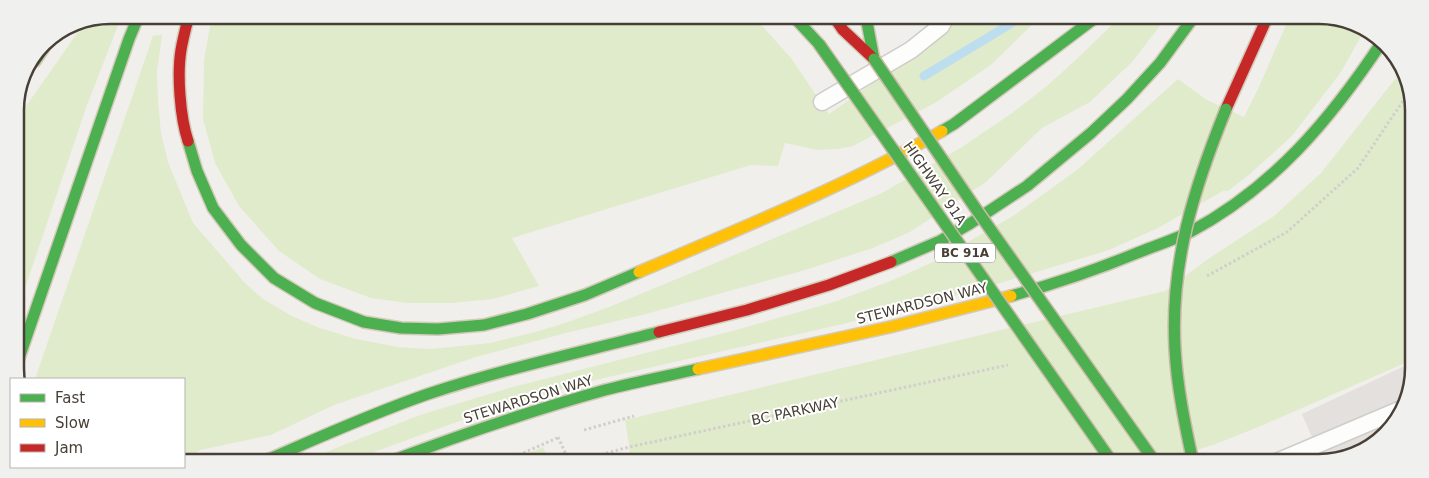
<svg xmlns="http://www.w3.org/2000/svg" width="1429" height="478" viewBox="0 0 1429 478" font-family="'DejaVu Sans',sans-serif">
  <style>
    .green { fill: #e0ebcc }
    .parking { fill: #e3e0dd }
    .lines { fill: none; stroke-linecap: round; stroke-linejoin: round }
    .stream { stroke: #bcdeef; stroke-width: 9 }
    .lane-casing { stroke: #cfcdc9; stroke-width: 19 }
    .fast-casing { stroke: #d3cab9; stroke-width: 14 }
    .slow-casing { stroke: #d3cab9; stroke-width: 14 }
    .jam-casing { stroke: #d3cab9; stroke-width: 14 }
    .path { stroke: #d1cfca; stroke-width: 3; stroke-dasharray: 2.5 2.5; stroke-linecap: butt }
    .lane { stroke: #fdfdfc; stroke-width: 16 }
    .fast { stroke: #4caf50; stroke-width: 11 }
    .slow { stroke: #ffc107; stroke-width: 11 }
    .jam { stroke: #c62828; stroke-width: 11 }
    .fast-bridge-casing { stroke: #c9baa7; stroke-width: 14; stroke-linecap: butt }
    .fast-bridge { stroke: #4caf50; stroke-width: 11 }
    .labels { text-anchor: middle; stroke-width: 4; stroke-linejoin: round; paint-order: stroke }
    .shield { fill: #fff; stroke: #7f7973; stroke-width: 1 }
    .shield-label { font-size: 12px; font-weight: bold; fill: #484037 }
    .street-label { font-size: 14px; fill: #484037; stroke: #fff }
    .rim { fill: none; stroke: #484037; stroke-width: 2.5 }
  </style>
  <rect width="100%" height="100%" fill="#f1efec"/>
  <!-- green -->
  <path class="green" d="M110 15H122L86 108 16 315 15 122 87 19Z
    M212 15 754 17 791 58 829 114 937 38 950 26 957 17H1040L992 64 963 84 935 103 853 146 838 149 818 150 785 143 778 166 751 165 512 238 539 286 493 299 451 303H407L371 298 320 279 279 251 239 206 215 163 203 119 204 60Z
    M1119 18H1166L1132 62 1090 102 1042 128 986 182 910 232 873 248 802 271 642 315 566 333 476 357 334 405 271 435 200 450 185 460H184V379H35L153 36 162 35 157 72 158 100 161 133 168 162 193 223 245 283 263 299 292 316 317 327 356 339 398 347 430 349 490 343 535 332 565 323 609 307 708 266 882 193 962 147 1012 113 1048 85 1082 54Z
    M1289 18H1344L1364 31 1341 72 1292 136 1250 174 1228 191H1223L1158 228 1109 250 1000 283 943 299 843 324 591 381 498 407 377 451 356 460H308L336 448 420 415 509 388 736 330 834 302 893 280 931 263 1013 216 1077 170 1178 79 1207 100 1244 117 1258 89Z
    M1399 74 1404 76 1412 92 1411 360 1396 367 1256 428 1213 445 1158 462 604 461 625 457 626 454 630 452 625 420 1165 291 1208 259 1274 216 1321 173Z
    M543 447 550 461H512Z"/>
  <!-- parking -->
  <path class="parking" d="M1411 363V393L1377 443 1323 463 1302 414Z"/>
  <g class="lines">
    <!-- stream -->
    <path class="stream" d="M924 76 1012 23 1013 17"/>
    <!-- lane casing -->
    <g class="lane-casing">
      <path id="lane" d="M822 102 911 50 941 26 946 17
        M1274 463 1399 410"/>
    </g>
    <!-- fast casing -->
    <g class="fast-casing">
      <path id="fast" d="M794 17 819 44
        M866 17 874 59
        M35 61 51 37
        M942 131 954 124 1095 18
        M188 141 197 171 213 208 241 245 274 278 315 303 364 322 401 328 438 329 484 325 527 314 585 295 639 272
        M891 262 940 241 971 223 1027 186 1091 133 1127 99 1160 63 1193 18
        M1011 296C1054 284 1096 270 1137 253 1155 246 1173 240 1190 232 1274 187 1330 120 1382 42
        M17 364 129 39 139 15
        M267 460C320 437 373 413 428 394 503 369 582 352 659 332
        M394 460C463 434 533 410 605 390 635 382 667 376 698 369"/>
    </g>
    <!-- slow casing -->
    <g class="slow-casing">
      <path id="slow" d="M639 272C741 228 846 186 942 131
        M698 369 890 327 1011 296"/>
    </g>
    <!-- jam casing -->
    <g class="jam-casing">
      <path id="jam" d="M834 17 843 30 874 59
        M1226 109 1267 18
        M188 141C180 117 177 74 181 50 183 38 186 27 189 15
        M659 332 747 310 829 285 891 262"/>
    </g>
    <!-- path -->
    <path class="path" d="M1207 276 1287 232 1358 168 1411 89
      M584 430 634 416
      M558 437 569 461
      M505 461 557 438
      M577 461 629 447 1008 365"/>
    <!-- lane -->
    <use href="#lane" class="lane"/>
    <!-- fast -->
    <use href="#fast" class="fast"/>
    <!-- slow -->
    <use href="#slow" class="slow"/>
    <!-- jam -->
    <use href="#jam" class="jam"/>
    <!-- fast-bridge casing -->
    <g class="fast-bridge-casing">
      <path id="fast-bridge" d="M819 44 1112 462
        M874 59 976 209 1155 462
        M1193 462C1185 425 1177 387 1175 349 1170 263 1194 188 1226 109"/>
    </g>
    <!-- fast-bridge -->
    <use href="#fast-bridge" class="fast-bridge"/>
  </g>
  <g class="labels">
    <!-- shield labels -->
    <rect class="shield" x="935" y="243.5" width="60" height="19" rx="4"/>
    <g class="shield-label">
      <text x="965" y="257">BC 91A</text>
    </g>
    <!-- street labels -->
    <g class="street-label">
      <text transform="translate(935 183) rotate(55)" y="5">HIGHWAY 91A</text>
      <text transform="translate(922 303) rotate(-14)" y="5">STEWARDSON WAY</text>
      <text transform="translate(528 399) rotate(-17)" y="5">STEWARDSON WAY</text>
      <text transform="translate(795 411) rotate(-12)" y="5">BC PARKWAY</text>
    </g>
  </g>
  <!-- crop -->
  <path d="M0 0H1429V478H0ZM110 24H1319A86 86 0 0 1 1405 110V368A86 86 0 0 1 1319 454H110A86 86 0 0 1 24 368V110A86 86 0 0 1 110 24Z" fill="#f0f0ef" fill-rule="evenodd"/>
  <path class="rim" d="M110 24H1319A86 86 0 0 1 1405 110V368A86 86 0 0 1 1319 454H110A86 86 0 0 1 24 368V110A86 86 0 0 1 110 24Z"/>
  <!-- legend -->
  <rect x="10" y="378" width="175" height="90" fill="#ffffff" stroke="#b6b3af"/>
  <rect x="20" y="394" width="25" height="8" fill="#4caf50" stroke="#b6b3af"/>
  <text x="55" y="403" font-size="15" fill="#484037">Fast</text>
  <rect x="20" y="419" width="25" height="8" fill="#ffc107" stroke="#b6b3af"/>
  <text x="55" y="428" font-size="15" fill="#484037">Slow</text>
  <rect x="20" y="444" width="25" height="8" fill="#c62828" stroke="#b6b3af"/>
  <text x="55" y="453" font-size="15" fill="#484037">Jam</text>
</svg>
